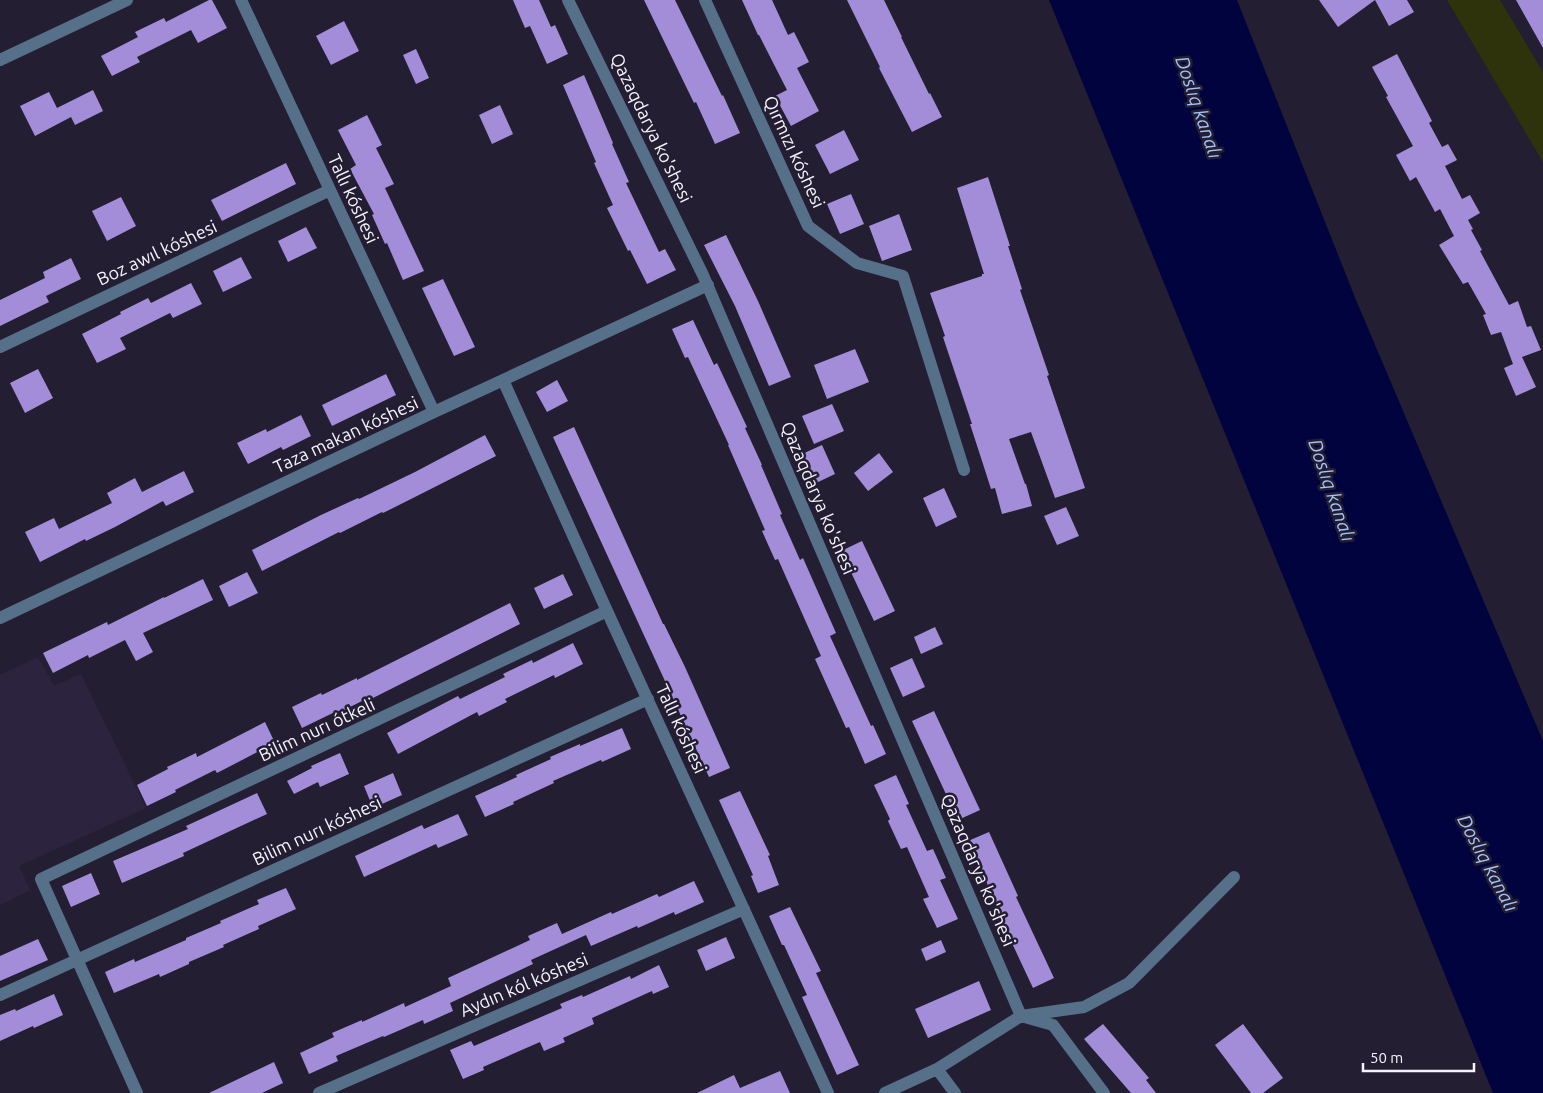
<svg xmlns="http://www.w3.org/2000/svg" width="1543" height="1093" viewBox="0 0 1543 1093" font-family="Ubuntu,sans-serif">
  <style>
    .built { fill: #2c243f }
    .green { fill: #2f330b }
    .water { fill: #00033e }
    .building { fill: #a38dd9 }
    .lines { fill: none; stroke-linecap: round; stroke-linejoin: round }
    .street { stroke: #56708a; stroke-width: 12 }
    .labels { text-anchor: middle; stroke-width: 5; stroke-linejoin: round; paint-order: stroke }
    .street-label { font-size: 18px; fill: #f6f3fe; stroke: #241e32 }
    .water-label { font-size: 19px; font-style: italic; fill: #a3c4fa; stroke: #241e32 }
  </style>
  <rect width="100%" height="100%" fill="#241e32"/>
  <!-- built -->
  <path class="built" d="M38 657 54 686 81 674 146 808 19 866 30 890 0 905V675Z"/>
  <!-- green -->
  <path class="green" d="M1447 0H1500L1543 72V162Z"/>
  <!-- water -->
  <path class="water" d="M1049 0H1237L1356 300 1543 741V1093H1493Z"/>
  <!-- building -->
  <path class="building" d="M209 0H212L227 28 198 43 191 30 137 57 140 62 112 76 101 56 138 37 135 32 164 18 166 22Z
    M513 0H539L551 27 555 25 568 54 547 64 530 26 525 28Z
    M644 0H675L722 96 723 95 740 133 715 144 696 102 694 103Z
    M742 0H772L788 35 794 32 809 62 797 68 819 111 791 126 775 96 787 90 759 35H758Z
    M847 0H884L902 37H901L929 94 930 93 942 117 912 132 879 68 880 67Z
    M1319 0H1407L1414 12 1389 26 1375 0 1338 27Z
    M1516 0H1543V48Z
    M344 21 359 51 331 65 316 36Z
    M416 49 429 78 416 84 403 55Z
    M1397 54 1432 121 1429 123 1442 147 1448 144 1457 160 1445 166 1462 199 1470 195 1480 213 1468 220 1473 229 1471 230 1482 250 1480 251 1509 305 1518 301 1527 327 1531 326 1541 350 1522 357 1536 387 1516 396 1504 368 1513 364 1501 332 1491 335 1483 315 1486 314 1468 282 1463 284 1439 245 1454 236 1440 209 1435 212 1416 177 1410 181 1396 155 1413 146 1386 97 1388 96 1372 67Z
    M584 75 613 143 612 144 629 182 626 183 659 252 665 249 676 270 647 284 630 250 628 251 607 208 613 205 594 163 596 162 563 85Z
    M93 90 103 111 75 125 71 117 35 136 20 106 49 92 57 108Z
    M500 105 513 134 492 144 479 115Z
    M367 115 382 145 376 148 394 184 385 188 424 271 403 280 387 243 385 244 372 215 374 214 350 169 356 165 338 130Z
    M844 130 859 160 830 174 815 145Z
    M286 163 296 184 222 221 211 200Z
    M988 177 1010 246H1008L1022 289 1020 290 1049 375 1047 376 1085 488 1055 498 1031 432 1009 439 1025 484H1026L1032 506 1002 514 995 488 991 489 983 464 970 424H972L943 337 945 336 930 293 982 276V274H984L957 188Z
    M851 194 864 224 840 234 827 204Z
    M121 197 136 226 107 241 92 211Z
    M899 214 912 250 882 261 869 226Z
    M306 227 317 248 288 262 278 241Z
    M726 235 758 301 791 377 769 386 735 306 704 245Z
    M241 257 252 278 223 292 213 271Z
    M71 258 81 279 46 296 49 302 0 326V300L45 278 43 272Z
    M443 279 475 347 454 356 422 288Z
    M191 283 202 304 173 318 170 313 120 338 126 349 97 363 82 334 121 314 120 312 148 298 151 303Z
    M693 320 714 365 717 363 747 427 745 428 762 465H761L782 514 780 515 800 560 803 558 836 633 830 636 871 726 873 725 886 754 865 764 849 727 846 728 815 659 821 656 778 559 775 560 762 531 765 530 728 445H729L688 357 685 358 672 329Z
    M855 349 869 382 827 399 814 365Z
    M38 369 53 398 25 413 10 383Z
    M386 374 396 395 332 426 322 405Z
    M557 380 568 401 547 412 536 392Z
    M832 404 844 431 814 444 802 416Z
    M301 415 311 436 283 450 281 447 248 464 237 443 266 429 267 432Z
    M574 427 663 624H664L685 667 730 768 709 777 553 437Z
    M485 435 496 456 411 499 383 513 382 512 340 533 339 532 262 571 252 550 321 515 358 498 359 499 415 472Z
    M822 445 835 474 814 484 800 455Z
    M879 453 893 472 868 491 854 473Z
    M184 471 194 492 166 506 163 501 115 527 86 541 85 539 40 562 25 532 54 518 59 529 112 503 107 493 135 478 142 492Z
    M944 488 957 517 936 527 923 498Z
    M1066 507 1079 536 1057 545 1044 516Z
    M862 541 895 611 874 621 841 551Z
    M247 572 258 593 229 607 219 586Z
    M563 574 573 595 544 609 534 588Z
    M203 579 213 600 143 633 153 652 136 661 125 640 89 658 88 655 53 673 43 653 107 622 108 625 164 597V598Z
    M510 603 520 624 373 698 372 696 338 713 337 711 302 728 292 707 321 693 322 695 357 678V680Z
    M935 627 943 644 921 654 914 637Z
    M573 643 583 664 555 678 554 675 505 699 507 702 479 716 477 712 398 754 387 733 458 696 460 699 505 677 503 674 532 660 533 663Z
    M912 658 925 687 903 697 890 668Z
    M934 711 980 810 958 820 912 721Z
    M265 722 275 743 217 773 215 770 175 790 176 792 147 806 137 785 168 769 167 767 196 753 197 757Z
    M622 728 631 749 602 762 601 760 553 781 554 783 513 802 514 804 485 817 475 796 517 777 516 775 551 759 550 757 580 744V746Z
    M340 753 349 774 320 787 318 782 294 794 287 781 312 768 311 766Z
    M393 773 402 795 373 808 364 786Z
    M896 775 909 804 906 805 927 851 933 849 946 878 940 880 958 919 937 928 923 899 929 897 907 847 901 849 888 821 890 819 874 785Z
    M740 791 770 855 768 856 779 885 758 893 751 876 753 875 719 800Z
    M257 793 267 814 183 853 184 856 122 883 113 861 188 829 186 826Z
    M458 814 468 835 438 848 436 844 364 877 355 856 422 825 424 829Z
    M989 832 1018 896 1016 897 1054 978 1033 988 997 911 999 910 968 841Z
    M91 873 100 894 71 907 62 886Z
    M694 881 704 902 675 915 674 912 638 928 637 926 591 946 586 935 531 960 533 964 450 1003 453 1011 424 1024 423 1020 384 1037 383 1036 336 1056 338 1061 309 1074 300 1053 334 1037 332 1033 362 1020V1022L404 1003 405 1007 451 986 448 978 530 940 528 936 557 923 562 934 611 912 612 914 657 894 659 897Z
    M286 888 296 909 258 926 259 929 223 945 224 947 189 962V964L160 977 159 974 114 993 105 972 134 959 135 962 186 940V938L221 923 220 921 259 904 257 900Z
    M790 907 821 971 816 973 859 1065 837 1075 802 997 807 995 784 945H782L769 916Z
    M726 937 735 958 706 971 697 950Z
    M38 939 48 960 0 981V956Z
    M941 940 946 952 926 961 921 949Z
    M659 965 669 987 653 994 652 991 592 1018 594 1024 563 1038 565 1042 544 1051 540 1042 483 1067 484 1070 463 1079 450 1050 471 1041 474 1046 562 1008 560 1004 582 995 583 997 630 976 631 979Z
    M979 981 991 1010 928 1038 915 1009Z
    M54 994 63 1015 34 1028 33 1026 0 1041V1015L15 1009 16 1011Z
    M1103 1024 1149 1078 1146 1080 1156 1093H1131L1084 1039Z
    M1243 1024 1283 1078 1263 1093H1251L1215 1045Z
    M274 1062 283 1083 262 1093H209Z
    M780 1071 790 1093H697L734 1075 740 1088Z"/>
  <g class="lines">
    <!-- street -->
    <path class="street" d="M241 0 434 412
      M568 0 703 275 1021 1016 1053 1025 1104 1093
      M705 0 808 226 857 263 903 276 964 470
      M0 60 127 0
      M0 347 330 190
      M503 380 607 611 828 1093
      M0 618 434 412 708 285
      M0 995 648 699
      M937 1069 955 1093
      M137 1093 41 879 607 611
      M319 1093 744 909
      M885 1093 937 1069 1021 1016 1084 1007 1129 983 1234 877"/>
  </g>
  <g class="labels">
    <!-- street labels -->
    <g class="street-label">
      <text transform="translate(651 128) rotate(64)" y="6">Qazaqdarya ko'shesi</text>
      <text transform="translate(794 152) rotate(65)" y="6">Qırmızı kóshesi</text>
      <text transform="translate(353 199) rotate(65)" y="6">Tallı kóshesi</text>
      <text transform="translate(157 253) rotate(-25)" y="6">Boz awıl kóshesi</text>
      <text transform="translate(346 435) rotate(-25)" y="6">Taza makan kóshesi</text>
      <text transform="translate(818 498) rotate(67)" y="6">Qazaqdarya ko'shesi</text>
      <text transform="translate(681 729) rotate(65)" y="6">Tallı kóshesi</text>
      <text transform="translate(317 730) rotate(-25)" y="6">Bilim nurı ótkeli</text>
      <text transform="translate(317 831) rotate(-25)" y="6">Bilim nurı kóshesi</text>
      <text transform="translate(978 870) rotate(67)" y="6">Qazaqdarya ko'shesi</text>
      <text transform="translate(524 985) rotate(-23)" y="6">Aydın kól kóshesi</text>
    </g>
    <!-- water labels -->
    <g class="water-label">
      <text transform="translate(1199 107) rotate(71)" y="7">Doslıq kanalı</text>
      <text transform="translate(1332 490) rotate(71)" y="7">Doslıq kanalı</text>
      <text transform="translate(1488 863) rotate(62)" y="7">Doslıq kanalı</text>
    </g>
  </g>
  <!-- scale -->
  <path d="M1363 1063v8h111v-8" fill="none" stroke="#f6f3fe" stroke-width="2.5"/>
  <text x="1370" y="1063" font-size="15" fill="#f6f3fe" stroke="#241e32" stroke-width="4" paint-order="stroke">50 m</text>
</svg>
